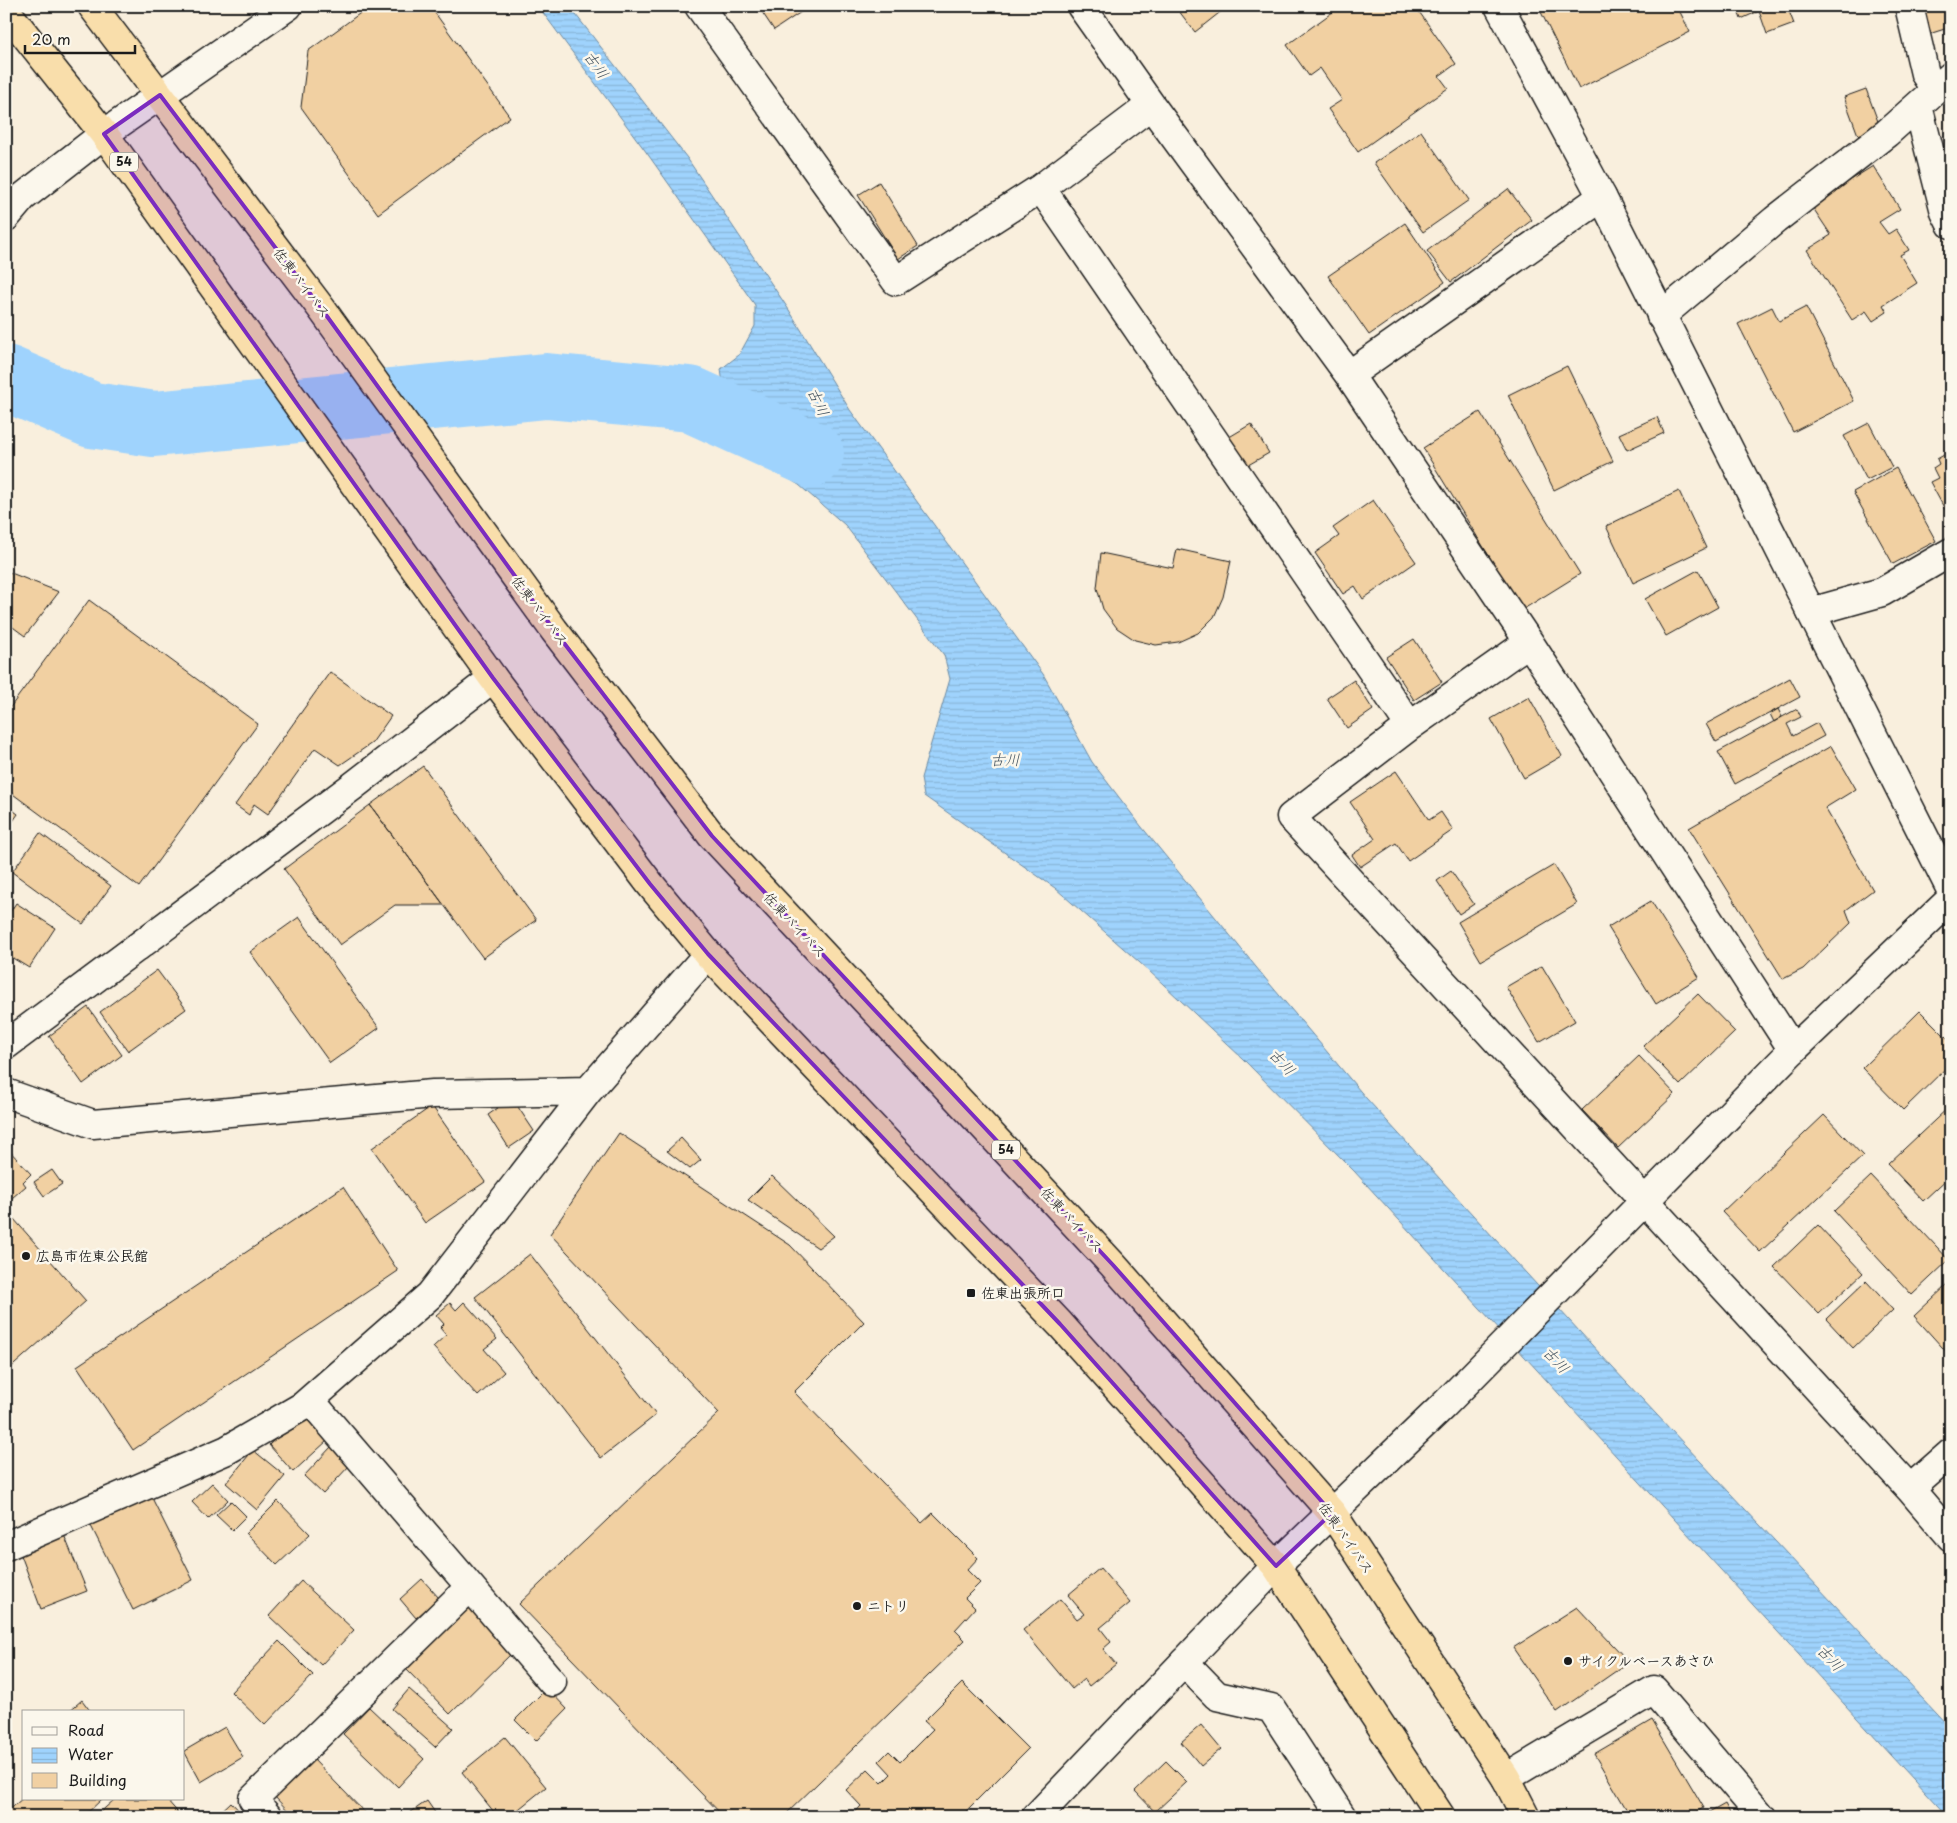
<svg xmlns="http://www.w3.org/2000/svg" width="1957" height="1823" viewBox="0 0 1957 1823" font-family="'Playpen Sans','Klee One',sans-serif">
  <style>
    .water { fill: url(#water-rules); stroke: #6b8aa3 }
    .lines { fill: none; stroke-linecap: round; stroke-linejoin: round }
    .river { stroke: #9fd3fd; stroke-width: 66 }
    .building { fill: #f1d0a2; stroke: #1c1c1c }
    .street-casing { stroke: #1c1c1c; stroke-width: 31 }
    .secondary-casing { stroke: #1c1c1c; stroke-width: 31 }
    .highway-casing { stroke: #1c1c1c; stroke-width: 31 }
    .street { stroke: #fbf7ec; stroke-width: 28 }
    .secondary { stroke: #fbf7ec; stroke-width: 28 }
    .highway { stroke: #f9deab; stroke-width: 28 }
    .marked { fill: #7b2cbf; fill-opacity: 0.2; stroke: #7b2cbf; stroke-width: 4; stroke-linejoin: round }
    .poi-dot { fill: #1c1c1c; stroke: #fbf7ec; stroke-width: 2 }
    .labels { text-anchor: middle; stroke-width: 5; stroke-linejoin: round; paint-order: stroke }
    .shield { fill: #fbf7ec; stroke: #5f5e5a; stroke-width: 1 }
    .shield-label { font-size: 12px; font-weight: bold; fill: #1c1c1c }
    .street-label { font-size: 14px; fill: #1c1c1c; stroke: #fbf7ec }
    .poi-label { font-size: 14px; font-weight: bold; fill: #1c1c1c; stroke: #fbf7ec; text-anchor: start }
    .water-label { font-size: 15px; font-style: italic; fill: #435360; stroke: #fbf7ec }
  </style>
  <defs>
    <pattern id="water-rules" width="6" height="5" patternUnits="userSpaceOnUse" patternTransform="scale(1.25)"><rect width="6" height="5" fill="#9fd3fd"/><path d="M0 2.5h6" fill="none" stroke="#88b5d8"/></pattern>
  </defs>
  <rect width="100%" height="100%" fill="#f9efdd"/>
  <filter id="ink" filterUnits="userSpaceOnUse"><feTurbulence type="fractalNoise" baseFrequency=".02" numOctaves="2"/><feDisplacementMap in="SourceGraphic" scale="10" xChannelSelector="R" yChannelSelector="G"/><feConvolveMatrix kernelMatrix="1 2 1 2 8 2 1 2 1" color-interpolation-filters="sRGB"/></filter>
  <g filter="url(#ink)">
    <!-- water -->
    <path class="water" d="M538 6H569L687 158 789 310 850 410 1043 674 1092 762 1141 826 1269 983 1366 1098 1612 1367 1951 1729V1817H1948L1354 1171 1242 1058 1148 970 1055 888 924 796 921 778 950 679 944 655 845 525 799 485 731 444 721 369 739 355 755 326V305L644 149Z"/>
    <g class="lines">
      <!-- river -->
      <path class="river" d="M6 378 92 415 154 424 546 386 690 399 811 454"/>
    </g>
    <!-- building -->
    <path class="building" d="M370 6H430L510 117 378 214 301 107 308 51Z
      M758 6H810L774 30Z
      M1175 6H1228L1195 32Z
      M1341 6H1415L1456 64 1439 76 1448 88 1358 152 1328 109 1342 100 1320 68 1309 76 1287 45Z
      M1538 6H1677L1690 32 1579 89Z
      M1736 6H1787L1794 24 1767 34 1759 11 1741 19Z
      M1921 6H1951V27L1929 34Z
      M1866 89 1880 127 1858 135 1844 97Z
      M1421 131 1469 200 1423 232 1374 163Z
      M1873 166 1900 209 1879 222 1888 234 1896 229 1909 250 1900 255 1917 283 1883 305 1887 312 1873 321 1866 311 1852 320 1807 250 1831 235 1811 205Z
      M879 182 918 246 898 259 858 195Z
      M1508 189 1532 220 1451 282 1427 251Z
      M1405 223 1445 282 1369 335 1328 276Z
      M1772 307 1779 321 1806 307 1854 401 1793 432 1738 324Z
      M1567 366 1613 461 1554 490 1508 395Z
      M1480 412 1580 574 1522 610 1423 448Z
      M1657 417 1664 433 1627 450 1619 434Z
      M1869 423 1892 467 1867 480 1844 436Z
      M1251 424 1269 453 1243 468 1226 439Z
      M1951 451V514L1948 515 1930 482 1938 478 1933 468 1939 464 1937 459Z
      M1896 468 1936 541 1893 564 1853 492Z
      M1679 491 1706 548 1633 583 1606 526Z
      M1373 500 1416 562 1363 599 1355 586 1343 594 1315 553 1339 536 1333 528Z
      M1177 549 1231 561 1223 597 1214 617 1198 633 1178 642 1156 645 1135 640 1117 628 1103 609 1097 588 1101 553 1173 568Z
      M1698 570 1718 607 1666 636 1645 599Z
      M6 571 59 592 25 636 6 622Z
      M89 600 258 724 139 887 6 789V713Z
      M1414 639 1442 682 1414 700 1386 657Z
      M330 672 391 716 372 743 340 765 315 748 268 814 254 804 249 815 235 805Z
      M1790 678 1800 697 1716 742 1706 724Z
      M1354 680 1373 710 1347 728 1327 698Z
      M1529 697 1562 756 1524 778 1491 719Z
      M1778 709 1782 717 1774 722 1770 714Z
      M1797 709 1801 717 1787 724 1793 736 1817 723 1824 736 1735 784 1718 752Z
      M1831 746 1856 789 1825 808 1873 890 1846 910 1851 923 1803 969 1783 979 1689 828Z
      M423 766 536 920 483 958 370 805Z
      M1396 771 1429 820 1441 812 1453 830 1408 861 1396 843 1360 867 1352 855 1375 839 1350 802Z
      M6 805 18 814 11 824 6 821Z
      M370 805 444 905H395L340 945 284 869Z
      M40 833 111 886 83 924 12 872Z
      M1554 865 1577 904 1481 961 1458 922Z
      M1451 871 1474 904 1459 914 1437 881Z
      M1651 901 1699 977 1656 1004 1608 927Z
      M16 903 55 928 29 968 6 954V918Z
      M299 917 379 1028 330 1063 250 952Z
      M1542 966 1575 1021 1539 1042 1506 987Z
      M157 970 186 1009 128 1051 100 1012Z
      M1698 994 1735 1032 1680 1085 1643 1046Z
      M88 1007 122 1055 83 1084 49 1036Z
      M1920 1011 1951 1042V1063L1903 1110 1862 1068Z
      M1639 1056 1675 1094 1618 1148 1582 1110Z
      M512 1098 534 1131 509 1148 488 1115Z
      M1951 1105V1175L1923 1201 1888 1164Z
      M432 1106 485 1182 425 1223 372 1148Z
      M1824 1115 1863 1156 1760 1252 1722 1212Z
      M619 1133 790 1245 864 1322 794 1392 922 1523 933 1513 978 1558 967 1570 980 1583 965 1598 975 1608 955 1630 965 1640 783 1817H724L519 1604 719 1413 550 1234Z
      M681 1138 701 1160 690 1169 667 1151Z
      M6 1147 31 1174 23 1182 26 1186 6 1203Z
      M52 1170 62 1184 44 1196 34 1182Z
      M772 1176 834 1236 818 1248 748 1200Z
      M1871 1176 1949 1260 1912 1295 1834 1211Z
      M343 1187 398 1271 133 1450 77 1366Z
      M6 1210 86 1301 6 1372Z
      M1818 1225 1863 1273 1819 1314 1774 1267Z
      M530 1254 656 1415 601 1458 475 1297Z
      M1866 1281 1893 1310 1853 1348 1826 1319Z
      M1947 1285 1951 1289V1357L1914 1316Z
      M464 1302 497 1339 484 1349 504 1372 478 1396 433 1347 446 1335 440 1328 444 1324 436 1315 450 1303 456 1310Z
      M302 1414 327 1441 293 1472 269 1445Z
      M331 1447 350 1465 323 1494 304 1476Z
      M253 1450 285 1476 257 1510 226 1483Z
      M212 1483 228 1500 208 1519 192 1502Z
      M148 1490 193 1580 133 1610 88 1520Z
      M231 1501 246 1516 232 1530 216 1515Z
      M278 1501 310 1534 277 1565 246 1533Z
      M62 1530 87 1591 41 1609 18 1547Z
      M1100 1568 1130 1603 1100 1628 1111 1642 1103 1649 1116 1664 1089 1686 1084 1679 1072 1689 1023 1630 1060 1599 1077 1619 1084 1614 1068 1595Z
      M422 1579 439 1598 416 1618 400 1599Z
      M301 1581 354 1630 321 1665 269 1616Z
      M469 1604 514 1651 450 1714 405 1668Z
      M1577 1607 1629 1662 1557 1712 1513 1648Z
      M279 1641 313 1675 265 1725 231 1692Z
      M962 1683 1028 1749 960 1817H851L861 1806 846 1790 868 1769 882 1783 891 1774 879 1761 889 1751 900 1762 933 1729 924 1721Z
      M547 1688 567 1709 536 1741 515 1720Z
      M409 1689 453 1728 435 1747 392 1709Z
      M82 1700 91 1712H68Z
      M369 1707 424 1759 398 1787 343 1734Z
      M1652 1720 1704 1808 1689 1817H1631L1594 1754Z
      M1201 1725 1221 1749 1201 1766 1181 1742Z
      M225 1727 243 1757 201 1782 184 1751Z
      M505 1737 546 1787 509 1817H498L462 1772Z
      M312 1758 369 1817H294L273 1795Z
      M1166 1761 1187 1782 1155 1812 1135 1791Z
      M24 1797V1799H102L83 1817H6V1813Z
      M115 1799H166L181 1816 95 1817Z
      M427 1801 438 1817H404Z
      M231 1802 245 1817H215Z
      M1725 1804 1732 1817H1702Z"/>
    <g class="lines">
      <!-- street casing -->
      <g class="street-casing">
        <path id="street" d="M699 6 896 281 1041 188 1151 105
          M1081 6 1151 105 1349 375 1529 642 1793 1050
          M1909 6 1925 74 1935 89
          M1918 106 1945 212 1951 224
          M1041 188 1410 726
          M1661 316 1775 220 1887 133 1951 76
          M1349 375 1602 197
          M1811 612 1882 592 1951 552
          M1529 642 1410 726 1291 817 1910 1489 1951 1537
          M6 1045 353 786 493 678
          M6 1093 93 1124 433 1094 588 1091 708 954
          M310 1400 552 1682
          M1910 1489 1951 1453
          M6 1546 227 1450 303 1406 430 1295 588 1091
          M1184 1662 1217 1696 1271 1708 1342 1817
          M1506 1778 1654 1690 1762 1817
          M268 1817 253 1799 470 1587"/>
      </g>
      <!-- secondary casing -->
      <g class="secondary-casing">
        <path id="secondary" d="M1499 6 1602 197 1951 890
          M6 217 23 197 104 134 288 6
          M1036 1817 1276 1566 1444 1405 1793 1050 1951 899"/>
      </g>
      <!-- highway casing -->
      <g class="highway-casing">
        <path id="highway" d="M92 6 321 308 554 630 712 836 1113 1265 1332 1513 1506 1778 1526 1817
          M6 11 104 134 493 678 650 884 708 954 1060 1324 1276 1566 1441 1817"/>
      </g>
      <!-- street -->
      <use href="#street" class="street"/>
      <!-- secondary -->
      <use href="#secondary" class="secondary"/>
      <!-- highway -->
      <use href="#highway" class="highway"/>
    </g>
  </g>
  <!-- marked area -->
  <path class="marked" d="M160 95 321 308 554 630 712 836 1113 1265 1332 1513 1276 1566 1060 1324 708 954 650 884 493 678 104 134Z"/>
  <!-- markers -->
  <g class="poi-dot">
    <circle cx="26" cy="1256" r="5"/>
    <rect x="966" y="1288" width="10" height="10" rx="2.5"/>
    <circle cx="857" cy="1606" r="5"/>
    <circle cx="1568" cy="1661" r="5"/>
  </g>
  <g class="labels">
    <!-- shield labels -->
    <g class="shield">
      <rect x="110" y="152.5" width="28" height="19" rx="4"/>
      <rect x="992" y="1140.5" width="28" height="19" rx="4"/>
    </g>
    <g class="shield-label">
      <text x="124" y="166">54</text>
      <text x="1006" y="1154">54</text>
    </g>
    <!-- street labels -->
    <g class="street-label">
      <text transform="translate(302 283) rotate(53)" y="5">佐東バイパス</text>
      <text transform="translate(540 611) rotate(53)" y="5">佐東バイパス</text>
      <text transform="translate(795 925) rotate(47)" y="5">佐東バイパス</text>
      <text transform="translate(1072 1220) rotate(47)" y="5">佐東バイパス</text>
      <text transform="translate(1346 1538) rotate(55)" y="5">佐東バイパス</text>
    </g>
    <!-- poi labels -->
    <g class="poi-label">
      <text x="36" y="1261">広島市佐東公民館</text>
      <text x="981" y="1298">佐東出張所口</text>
      <text x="867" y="1611">ニトリ</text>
      <text x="1578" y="1666">サイクルベースあさひ</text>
    </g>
    <!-- water labels -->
    <g class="water-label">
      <text transform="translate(596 65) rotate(54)" y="5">古川</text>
      <text transform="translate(818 402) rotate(65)" y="5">古川</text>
      <text x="1005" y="765">古川</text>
      <text transform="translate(1282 1062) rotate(47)" y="5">古川</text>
      <text transform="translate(1556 1360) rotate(47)" y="5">古川</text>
      <text transform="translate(1830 1658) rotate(47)" y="5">古川</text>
    </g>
  </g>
  <!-- margin -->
  <rect width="1957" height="1823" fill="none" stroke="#fbf7ec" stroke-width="25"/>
  <rect x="12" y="12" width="1932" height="1798" fill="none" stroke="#1c1c1c" stroke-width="2" filter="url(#ink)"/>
  <!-- legend -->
  <rect x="22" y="1710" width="162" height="90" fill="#fbf7ec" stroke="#a29f99"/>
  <rect x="32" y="1727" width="25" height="8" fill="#fbf7ec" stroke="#a29f99"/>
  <text x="68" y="1736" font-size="15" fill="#1c1c1c">Road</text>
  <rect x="32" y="1748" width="25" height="15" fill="url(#water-rules)" stroke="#a29f99"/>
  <text x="68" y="1760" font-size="15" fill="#1c1c1c">Water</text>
  <rect x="32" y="1773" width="25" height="15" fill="#f1d0a2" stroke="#a29f99"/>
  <text x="68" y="1786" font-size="15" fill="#1c1c1c">Building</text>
  <!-- scale -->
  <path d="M25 45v8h110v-8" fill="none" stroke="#1c1c1c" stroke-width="2.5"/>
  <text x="32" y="45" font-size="15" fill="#1c1c1c" stroke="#fbf7ec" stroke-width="4" paint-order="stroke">20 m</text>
</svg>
